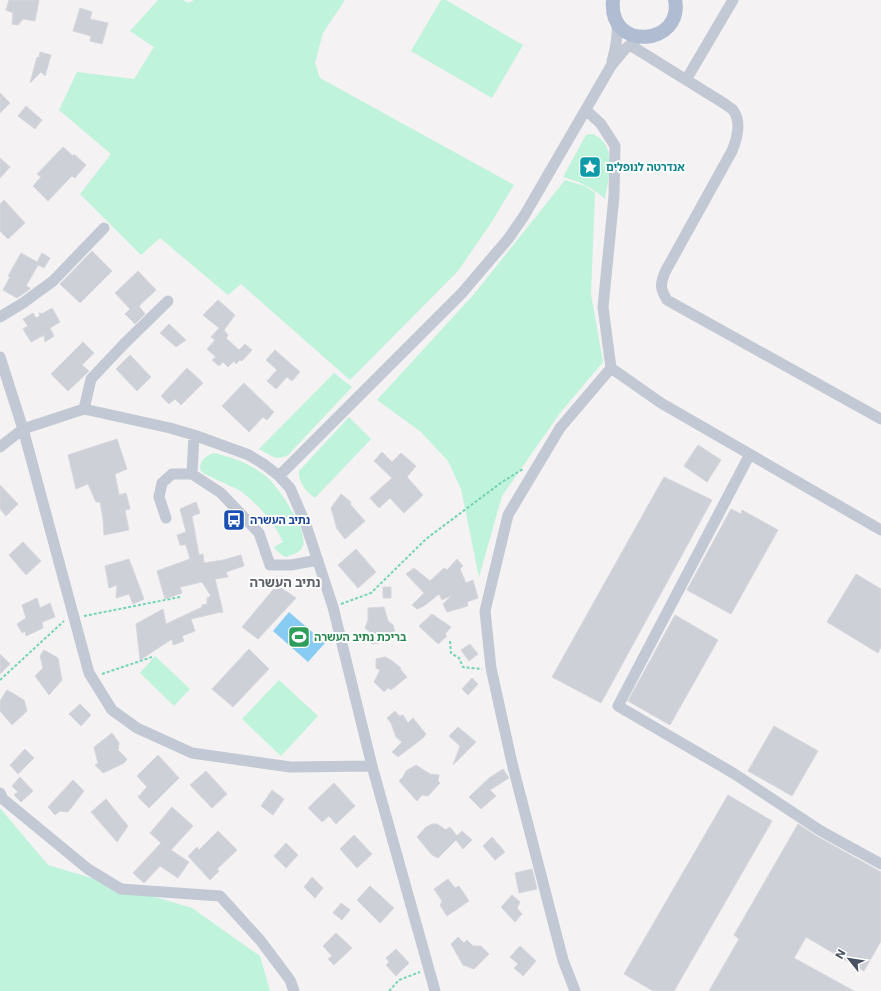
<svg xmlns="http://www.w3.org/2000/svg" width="881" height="991" viewBox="0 0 881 991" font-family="Inter,'Noto Sans Hebrew',sans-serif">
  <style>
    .green { fill: #bff3dc }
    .water { fill: #89ccf3 }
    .building { fill: #ced0d7; stroke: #d6d7de }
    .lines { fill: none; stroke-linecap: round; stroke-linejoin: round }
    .path { stroke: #74d5b4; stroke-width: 2; stroke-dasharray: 3 2; stroke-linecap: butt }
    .minor { stroke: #c2c9d4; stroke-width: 11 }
    .major { stroke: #b0bcd2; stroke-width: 14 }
    .labels { text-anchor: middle; stroke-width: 4; stroke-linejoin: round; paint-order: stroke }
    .culture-label { font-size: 11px; font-weight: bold; fill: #0d838f; stroke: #fff; text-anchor: start }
    .transit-label { font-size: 11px; font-weight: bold; fill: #164399; stroke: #fff; text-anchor: start }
    .leisure-label { font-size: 11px; font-weight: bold; fill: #27864d; stroke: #fff; text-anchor: start }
    .quarter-label { font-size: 13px; font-weight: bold; fill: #5e6168; stroke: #fff }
  </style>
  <rect width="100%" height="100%" fill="#f4f2f2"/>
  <!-- green -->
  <path class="green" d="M158 0H183L189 3 194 0H345L323 33 315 63 320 78 514 185 491 223 458 271 350 380 241 284 228 295 160 238 141 255 80 194 111 154 59 110 77 72 134 79 154 47 130 31Z
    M441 0H446L523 45 492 98 411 51Z
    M592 134C619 144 608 178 605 199 591 187 581 182 563 177L586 135Z
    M565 180 585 186 595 193 591 294 603 362 560 413 502 496 479 577 461 489 448 461 421 432 377 400 475 293Z
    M334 373 352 387 288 455C277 462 269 454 259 449Z
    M349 417 371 439 315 498C306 492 298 482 299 471Z
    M214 453C233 457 255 466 269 479 280 490 308 531 303 546 300 553 292 555 285 557L277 551 274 547 283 542C274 522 257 503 239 490 232 486 204 475 201 471 197 462 207 455 214 453Z
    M155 656 190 689 174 706 140 673Z
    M279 680 318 716 281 756 242 719Z
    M0 808 48 865 192 908 260 956 270 991H0Z"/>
  <!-- water -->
  <path class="water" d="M289 612 325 643 308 662 273 631Z"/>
  <!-- building -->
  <path class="building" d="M9 0H39L35 21 23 19 18 25 12 24 13 13 6 10Z
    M80 8 92 12 90 19 108 23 102 44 90 41 91 36 73 31Z
    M40 52 51 55 45 76 41 72 30 83 37 57 39 58Z
    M0 93 10 103 0 113Z
    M26 106 42 120 35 129 18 116Z
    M63 147 73 156 74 154 86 165 75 178 72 176 68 180 48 201 33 186 41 177 37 174Z
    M0 158 10 167 0 178Z
    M4 200 25 223 8 239 0 231V204Z
    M92 251 112 271 80 303 60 284Z
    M21 253 37 262 42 253 50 258 44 268 38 265 26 286 30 288V289L17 298 3 290 10 277 8 276Z
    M138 271 156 290 139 306 145 314 135 324 125 314 130 309 115 293Z
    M218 300 235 315 224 330 228 335 226 338 239 350 245 344 252 350 242 361 240 360 236 364 234 361 228 367 223 362 219 366 212 360 216 357 207 349 215 340 211 337 219 328 203 315Z
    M52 308 60 322 50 328 54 336 45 342 44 335 31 342 23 329 28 326 23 319 33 313 36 318 40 316 39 313H41L42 314Z
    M169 324 186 340 176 347 160 333Z
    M83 342 94 353 82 365 89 371 68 391 51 374Z
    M275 350 300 372 292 381 287 377 276 389 267 381 277 370 266 360Z
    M130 355 151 377 137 391 116 369Z
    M187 368 203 383 181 405 175 399 169 404 161 396Z
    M244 383 274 412 267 420 263 417 249 432 222 406Z
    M117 439 127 469 115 474 119 495 126 493 130 509 125 510 129 530 104 535 103 519 100 502H96L88 484 76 489 68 455Z
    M698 445 721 460 707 482 684 466Z
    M382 452 392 462 401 453 416 466 407 477 423 495 404 513 390 498 379 508 370 498 392 478 374 461Z
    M664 477 712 500 601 703 552 677Z
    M0 485 18 504 6 516 0 509Z
    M341 494 351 502 350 504 365 521 345 539 337 529 331 508Z
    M196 502 200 513 192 516 199 555 203 554 204 563 223 560 241 555 244 566 226 572 228 577 215 579 223 612 221 613V612L191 619 195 631 182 636 184 641 173 645 172 639 140 660 136 624 163 609 166 624 202 607V605L207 604V598L211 596 202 582 180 587 182 593 165 599 157 571 190 559 186 545H180L177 535 186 532 180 509Z
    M731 509 741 514 742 510 778 530 731 614 687 590Z
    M23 542 41 561 26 575 9 555Z
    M356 549 376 572 358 588 338 565Z
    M129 559 144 599 133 604 129 594 116 598 117 585 109 588 105 566Z
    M457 559 463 566 460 569 466 583 473 580 478 598 467 602 468 606 447 612 443 604 452 595 442 600 439 594 424 606 417 609 412 605 424 593 406 574 414 568 430 581 444 568 447 570Z
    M856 574 881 589V647L878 653 827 622Z
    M277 585 296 598 258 639 242 627Z
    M383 587H391V598H383Z
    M37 598 40 608 50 603 55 617 42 622 43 628 26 636 25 631 22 633 17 624 26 618 22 605Z
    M384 607 388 621 393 625 395 631 380 635 379 643 372 644 371 633 365 628 368 620V608Z
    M432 614 451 627 445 634 447 636 438 644 419 626Z
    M675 615 718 640 670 725 628 701Z
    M470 644 478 654 469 661 461 650Z
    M249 649 269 669 233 707 212 689Z
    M44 650 58 658 62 680 49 695 35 676 43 668 40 656Z
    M0 654 10 664 0 674Z
    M385 657 391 660 401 668 400 669 407 677 391 690 388 688 384 692 374 682 380 670 376 668V659Z
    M472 678 478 684 468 695 462 689Z
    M7 690 24 700 27 711 12 725 0 711V701Z
    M80 704 91 715 81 726 69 714Z
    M395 711 399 716 403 715 408 723 413 718 426 734 423 738 398 757 392 752 402 742 396 737 391 723 387 718Z
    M774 726 818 751 792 796 748 771Z
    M458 727 476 742 453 765 460 746 449 736Z
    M112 733 119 743 118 750 127 759 124 763 103 773 95 765 98 763 94 747Z
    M25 749 34 758 18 774 10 765Z
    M158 755 179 778 149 808 138 797 147 787 137 776Z
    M416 765 430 774 439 775 438 781 440 783 428 796 422 795 417 801 399 781 403 777 406 771Z
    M503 769 509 778 490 790 496 796 481 809 469 797 489 778Z
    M206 771 227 794 212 808 190 785Z
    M20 777 33 791 21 802 14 795 18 792 12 786Z
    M73 780 84 791 68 812 60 811 55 815 48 807Z
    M334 783 355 806 336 824 329 816 322 822 308 808Z
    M272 790 284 799 273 815 261 806Z
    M728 795 772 821 674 991H653L624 974Z
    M106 799 128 826 117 842 91 812Z
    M172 807 193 826 171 850 189 862 178 878 160 866 144 883 133 873 161 843 150 833Z
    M432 824H437L446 830 450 827 457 836 462 831 472 840 463 849 456 840 438 858 432 855 417 837 426 827Z
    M798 824 818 837 881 872V941L864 971 806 937 794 958 854 991H709L739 939 734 935Z
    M218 831 237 850 217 869 219 871 210 880 188 856 197 847 199 850Z
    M354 835 372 854 357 868 340 849Z
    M492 837 505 852 495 860 483 846Z
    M286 843 298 855 286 868 274 856Z
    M532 869 537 889 519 893 515 873Z
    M312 877 323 888 315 898 304 887Z
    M448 879 455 888 459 886 469 901 447 916 440 905 442 901 434 889Z
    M370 886 394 908 380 923 357 900Z
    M512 895 520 902 517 908 522 914 515 922 501 907Z
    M341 903 350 910 342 920 333 913Z
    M336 933 352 948 334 965 328 959 332 956 323 946Z
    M458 937 464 943 467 940 473 946H481L489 954 474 969 463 965 451 944Z
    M520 946 536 961 523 976 514 968 518 964 510 957Z
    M396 949 409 963 396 976 386 965 389 962 386 958Z"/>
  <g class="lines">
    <!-- path -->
    <path class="path" d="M341 604 371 593 426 539 502 482 523 469
      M84 616 180 597
      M450 641 451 653 459 658 463 667 482 669
      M102 674 152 657
      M0 680 64 621
      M389 991 399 980 420 972"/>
    <!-- minor -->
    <path class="minor" d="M630 45 725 104C727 106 731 108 733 110 742 122 737 139 732 151L665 272C660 285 660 288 667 300L881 419
      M612 61C616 48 618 37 617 23
      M686 80 733 0
      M586 110 601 124 615 146 614 196 603 307 611 368 661 403 881 530
      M0 317 23 303 53 281 104 228
      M0 357 23 429 89 673 112 710 137 728 192 753 290 767 372 766
      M84 409 91 379 124 344 168 301
      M0 447 23 429 84 409 170 428 194 435 249 455 265 465 279 476 290 488 306 525 333 607 372 766 435 991
      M750 454 618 706 733 773 821 831 881 864
      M192 474 194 435
      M279 476 462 293 508 239 524 216 611 66 625 49 636 40
      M166 518 159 497 162 483 172 474H192L221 493 259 533 270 565H291L318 560
      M0 793 3 799 88 869 121 889 220 896 260 940 290 980 294 991
      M575 991 563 960 512 763 491 668 485 611 508 515 560 428 611 368"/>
    <!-- major -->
    <path class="major" d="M613 0C608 53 684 45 675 0"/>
  </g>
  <!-- icons -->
  <defs>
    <g id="sight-square" transform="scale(1.15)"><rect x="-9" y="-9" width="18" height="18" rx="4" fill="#0f9aa8" stroke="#fff"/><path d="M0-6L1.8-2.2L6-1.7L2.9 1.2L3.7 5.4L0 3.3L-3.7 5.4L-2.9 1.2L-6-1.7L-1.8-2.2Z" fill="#fff"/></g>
    <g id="bus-square" transform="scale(1.15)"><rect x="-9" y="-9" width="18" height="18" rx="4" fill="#1a4fb4" stroke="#fff"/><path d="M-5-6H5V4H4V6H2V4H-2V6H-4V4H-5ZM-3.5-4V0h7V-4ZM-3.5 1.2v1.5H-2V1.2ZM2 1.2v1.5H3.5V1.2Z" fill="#fff"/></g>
    <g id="stadium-square" transform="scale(1.15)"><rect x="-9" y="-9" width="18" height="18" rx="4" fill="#2e9e5b" stroke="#fff"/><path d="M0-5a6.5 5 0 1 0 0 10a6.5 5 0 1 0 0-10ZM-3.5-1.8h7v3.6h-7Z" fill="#fff"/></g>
  </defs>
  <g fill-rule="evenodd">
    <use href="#sight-square" x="590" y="167"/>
    <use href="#bus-square" x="234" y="520"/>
    <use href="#stadium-square" x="299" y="637"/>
  </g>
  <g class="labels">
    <!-- culture labels -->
    <g class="culture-label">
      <text x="606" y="171">אנדרטה לנופלים</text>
    </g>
    <!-- transit labels -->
    <g class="transit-label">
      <text x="250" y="524">נתיב העשרה</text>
    </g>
    <!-- leisure labels -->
    <g class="leisure-label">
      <text x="314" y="641">בריכת נתיב העשרה</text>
    </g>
    <!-- quarter labels -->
    <g class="quarter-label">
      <text x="285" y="587">נתיב העשרה</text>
    </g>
  </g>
  <!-- north arrow -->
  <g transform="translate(849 959) rotate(300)" stroke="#ffffff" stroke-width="3" paint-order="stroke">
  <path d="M0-3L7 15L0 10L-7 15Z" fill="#485161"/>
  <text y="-6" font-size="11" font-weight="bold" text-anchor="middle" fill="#485161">N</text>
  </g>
</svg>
